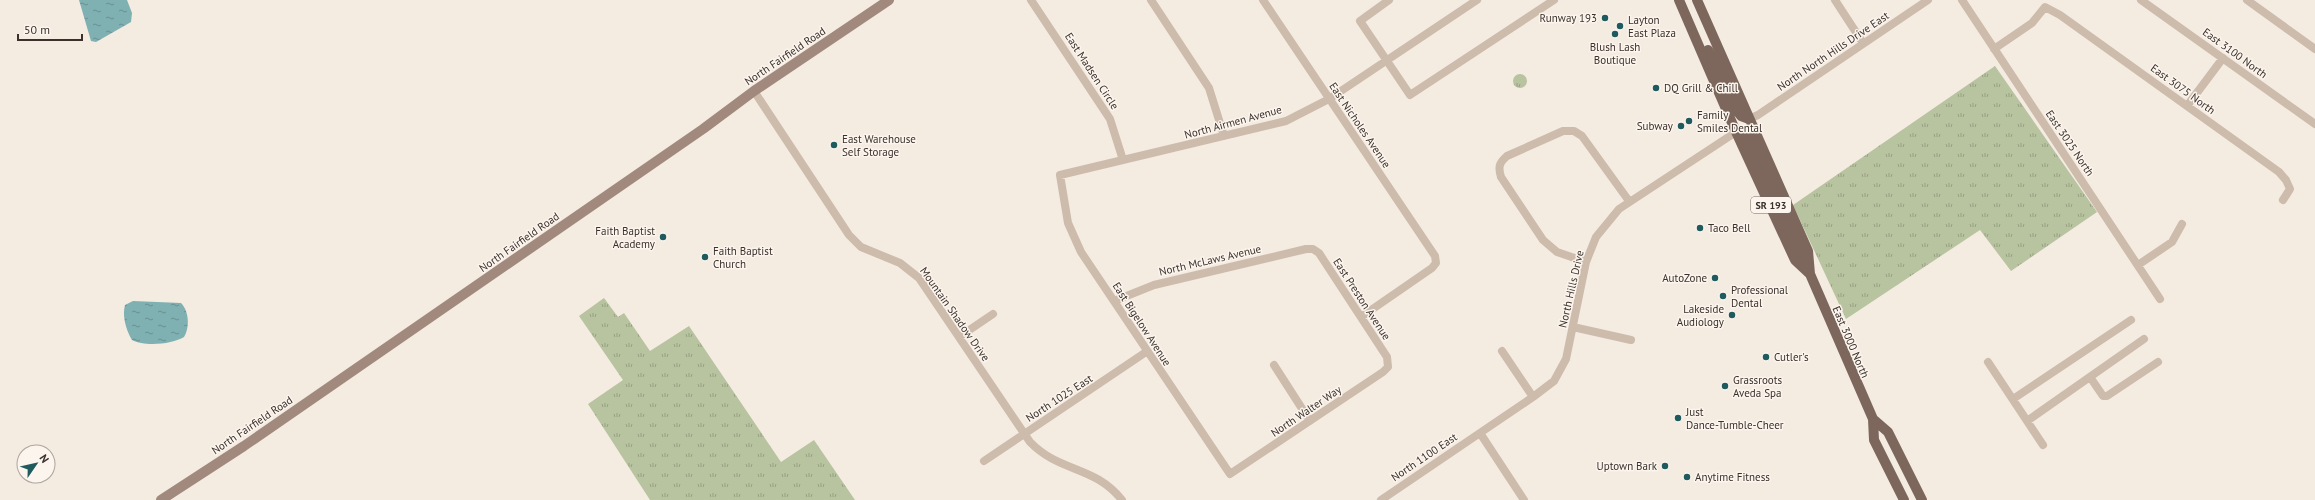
<svg xmlns="http://www.w3.org/2000/svg" width="2315" height="500" viewBox="0 0 2315 500" font-family="'PT Sans',sans-serif">
  <style>
    .grass { fill: url(#grass-tufts) }
    .water { fill: url(#water-ripples) }
    .lines { fill: none; stroke-linecap: round; stroke-linejoin: round }
    .street { stroke: #cdbbac; stroke-width: 8 }
    .secondary { stroke: #a18a7d; stroke-width: 10 }
    .primary { stroke: #7d675c; stroke-width: 10 }
    .poi-dot { fill: #1f5a5e; stroke: #fbf5ee; stroke-width: 1.5 }
    .labels { text-anchor: middle; stroke-width: 3; stroke-linejoin: round; paint-order: stroke }
    .shield { fill: #fbf5ee; stroke: #756b66; stroke-width: 1 }
    .shield-label { font-size: 10px; font-weight: bold; fill: #3b302b }
    .poi-label { font-size: 11px; fill: #3b302b; stroke: #fbf5ee; text-anchor: start }
    .street-label { font-size: 11px; fill: #3b302b; stroke: #fbf5ee }
  </style>
  <defs>
    <pattern id="grass-tufts" width="24" height="20" patternUnits="userSpaceOnUse"><rect width="24" height="20" fill="#b8c4a0"/><path d="M3 7l-1-3M5 7V3M7 7l1-3M15 17l-1-3M17 17v-4M19 17l1-3" fill="none" stroke="#97a083"/></pattern>
    <pattern id="water-ripples" width="26" height="14" patternUnits="userSpaceOnUse"><rect width="26" height="14" fill="#7fb0b2"/><path d="M2 4q2-2 4 0t4 0M15 11q2-2 4 0t4 0" fill="none" stroke="#699091"/></pattern>
  </defs>
  <rect width="100%" height="100%" fill="#f4ebe1"/>
  <!-- grass -->
  <path class="grass" d="M1995 66 2097 212 2011 271 1980 230 1846 319 1793 205Z
    M1513 81a7 7 0 1 1 14 0a7 7 0 1 1-14 0Z
    M604 298 618 317 624 313 650 351 689 326 781 462 814 440 855 500H650L588 404 623 380 579 316Z"/>
  <!-- water -->
  <path class="water" d="M79 0H127L132 13 131 22 96 42 91 41Z
    M133 301 181 303C189 311 190 327 184 337 173 344 145 347 132 340 126 330 122 316 125 305Z"/>
  <g class="lines">
    <!-- street -->
    <path class="street" d="M1031 0 1110 119 1123 160
      M1151 0 1209 88 1224 136
      M1263 0 1435 256 1436 263 1432 268 1361 317
      M1389 0 1360 21 1410 95 1554 0
      M1835 0 1863 43
      M1962 0 2160 299
      M2141 0 2315 124
      M2247 0 2315 49
      M1994 49 2032 23 2045 7 2060 15 2279 172 2286 180 2290 189 2283 200
      M754 91 849 235 861 247 900 263 919 278 1030 442C1060 473 1094 465 1122 500
      M2187 106 2223 58
      M1749 119 1758 115 1928 0
      M1586 262 1557 252 1543 240 1501 177C1498 167 1499 163 1507 156L1563 131H1574L1582 136 1629 201
      M2138 265 2172 242 2182 224
      M1114 301 1154 285 1306 249H1313L1319 253 1387 357 1388 367 1383 372 1230 474 1081 252 1068 223 1060 175 1286 121 1329 99 1477 0
      M1573 327 1631 340
      M959 337 993 314
      M1502 351 1533 397
      M1988 362 2043 445
      M1274 365 1310 421
      M2090 377 2103 396H2107L2158 362
      M2013 399 2131 320
      M2027 421 2144 339
      M1480 433 1524 500
      M984 461 1146 352
      M1381 500 1533 397 1554 381 1566 359 1586 262 1596 237 1619 209 1736 132"/>
    <!-- secondary -->
    <path class="secondary" d="M161 500 244 446 703 129 754 91 889 0"/>
    <!-- primary -->
    <path class="primary" d="M1679 0 1736 132 1795 260 1810 274
      M1697 0 1808 251 1810 274 1873 419 1874 440 1904 500
      M1708 50 1737 111 1741 116 1749 119
      M1736 132 1746 136 1749 140 1775 199
      M1782 213C1789 229 1795 252 1809 263
      M1873 419 1888 432 1922 500"/>
  </g>
  <!-- markers -->
  <g class="poi-dot">
    <circle cx="1605" cy="18" r="4"/>
    <circle cx="1620" cy="26" r="4"/>
    <circle cx="1615" cy="34" r="4"/>
    <circle cx="1656" cy="88" r="4"/>
    <circle cx="1689" cy="121" r="4"/>
    <circle cx="1681" cy="126" r="4"/>
    <circle cx="834" cy="145" r="4"/>
    <circle cx="1700" cy="228" r="4"/>
    <circle cx="663" cy="237" r="4"/>
    <circle cx="705" cy="257" r="4"/>
    <circle cx="1715" cy="278" r="4"/>
    <circle cx="1723" cy="296" r="4"/>
    <circle cx="1732" cy="315" r="4"/>
    <circle cx="1766" cy="357" r="4"/>
    <circle cx="1725" cy="386" r="4"/>
    <circle cx="1678" cy="418" r="4"/>
    <circle cx="1665" cy="466" r="4"/>
    <circle cx="1687" cy="477" r="4"/>
  </g>
  <g class="labels">
    <!-- shield labels -->
    <rect class="shield" x="1751" y="197" width="40" height="16" rx="3"/>
    <g class="shield-label">
      <text x="1771" y="209">SR 193</text>
    </g>
    <!-- poi labels -->
    <g class="poi-label">
      <text x="1597" y="22" text-anchor="end">Runway 193</text>
      <text x="1628" y="24">Layton<tspan x="1628" dy="13">East Plaza</tspan></text>
      <text x="1615" y="51" text-anchor="middle">Blush Lash<tspan x="1615" dy="13">Boutique</tspan></text>
      <text x="1664" y="92">DQ Grill &amp; Chill</text>
      <text x="1697" y="119">Family<tspan x="1697" dy="13">Smiles Dental</tspan></text>
      <text x="1673" y="130" text-anchor="end">Subway</text>
      <text x="842" y="143">East Warehouse<tspan x="842" dy="13">Self Storage</tspan></text>
      <text x="1708" y="232">Taco Bell</text>
      <text x="655" y="235" text-anchor="end">Faith Baptist<tspan x="655" dy="13">Academy</tspan></text>
      <text x="713" y="255">Faith Baptist<tspan x="713" dy="13">Church</tspan></text>
      <text x="1707" y="282" text-anchor="end">AutoZone</text>
      <text x="1731" y="294">Professional<tspan x="1731" dy="13">Dental</tspan></text>
      <text x="1724" y="313" text-anchor="end">Lakeside<tspan x="1724" dy="13">Audiology</tspan></text>
      <text x="1774" y="361">Cutler's</text>
      <text x="1733" y="384">Grassroots<tspan x="1733" dy="13">Aveda Spa</tspan></text>
      <text x="1686" y="416">Just<tspan x="1686" dy="13">Dance-Tumble-Cheer</tspan></text>
      <text x="1657" y="470" text-anchor="end">Uptown Bark</text>
      <text x="1695" y="481">Anytime Fitness</text>
    </g>
    <!-- street labels -->
    <g class="street-label">
      <text transform="translate(1833 51) rotate(-34)" y="4">North North Hills Drive East</text>
      <text transform="translate(2235 53) rotate(36)" y="4">East 3100 North</text>
      <text transform="translate(785 56) rotate(-34)" y="4">North Fairfield Road</text>
      <text transform="translate(1092 71) rotate(57)" y="4">East Madsen Circle</text>
      <text transform="translate(2183 89) rotate(36)" y="4">East 3075 North</text>
      <text transform="translate(1233 122) rotate(-15)" y="4">North Airmen Avenue</text>
      <text transform="translate(1360 125) rotate(56)" y="4">East Nicholes Avenue</text>
      <text transform="translate(2070 143) rotate(56)" y="4">East 3025 North</text>
      <text transform="translate(519 242) rotate(-35)" y="4">North Fairfield Road</text>
      <text transform="translate(1210 260) rotate(-13)" y="4">North McLaws Avenue</text>
      <text transform="translate(1571 289) rotate(-77)" y="4">North Hills Drive</text>
      <text transform="translate(1362 299) rotate(57)" y="4">East Preston Avenue</text>
      <text transform="translate(955 314) rotate(55)" y="4">Mountain Shadow Drive</text>
      <text transform="translate(1142 324) rotate(57)" y="4">East Bigelow Avenue</text>
      <text transform="translate(1851 342) rotate(67)" y="4">East 3000 North</text>
      <text transform="translate(1059 398) rotate(-33)" y="4">North 1025 East</text>
      <text transform="translate(1306 411) rotate(-34)" y="4">North Walter Way</text>
      <text transform="translate(252 425) rotate(-34)" y="4">North Fairfield Road</text>
      <text transform="translate(1424 457) rotate(-34)" y="4">North 1100 East</text>
    </g>
  </g>
  <!-- north arrow -->
  <g transform="translate(36 464) rotate(56)"><circle r="19" fill="#fbf5ee" stroke="#aea6a0"/>
  <path d="M0-3L7 15L0 10L-7 15Z" fill="#1f5a5e"/>
  <text y="-6" font-size="11" font-weight="bold" text-anchor="middle" fill="#3b302b">N</text>
  </g>
  <!-- scale -->
  <path d="M18 34v6h64v-6" fill="none" stroke="#3b302b" stroke-width="2"/>
  <text x="24" y="34" font-size="12" fill="#3b302b" stroke="#fbf5ee" stroke-width="3" paint-order="stroke">50 m</text>
</svg>
